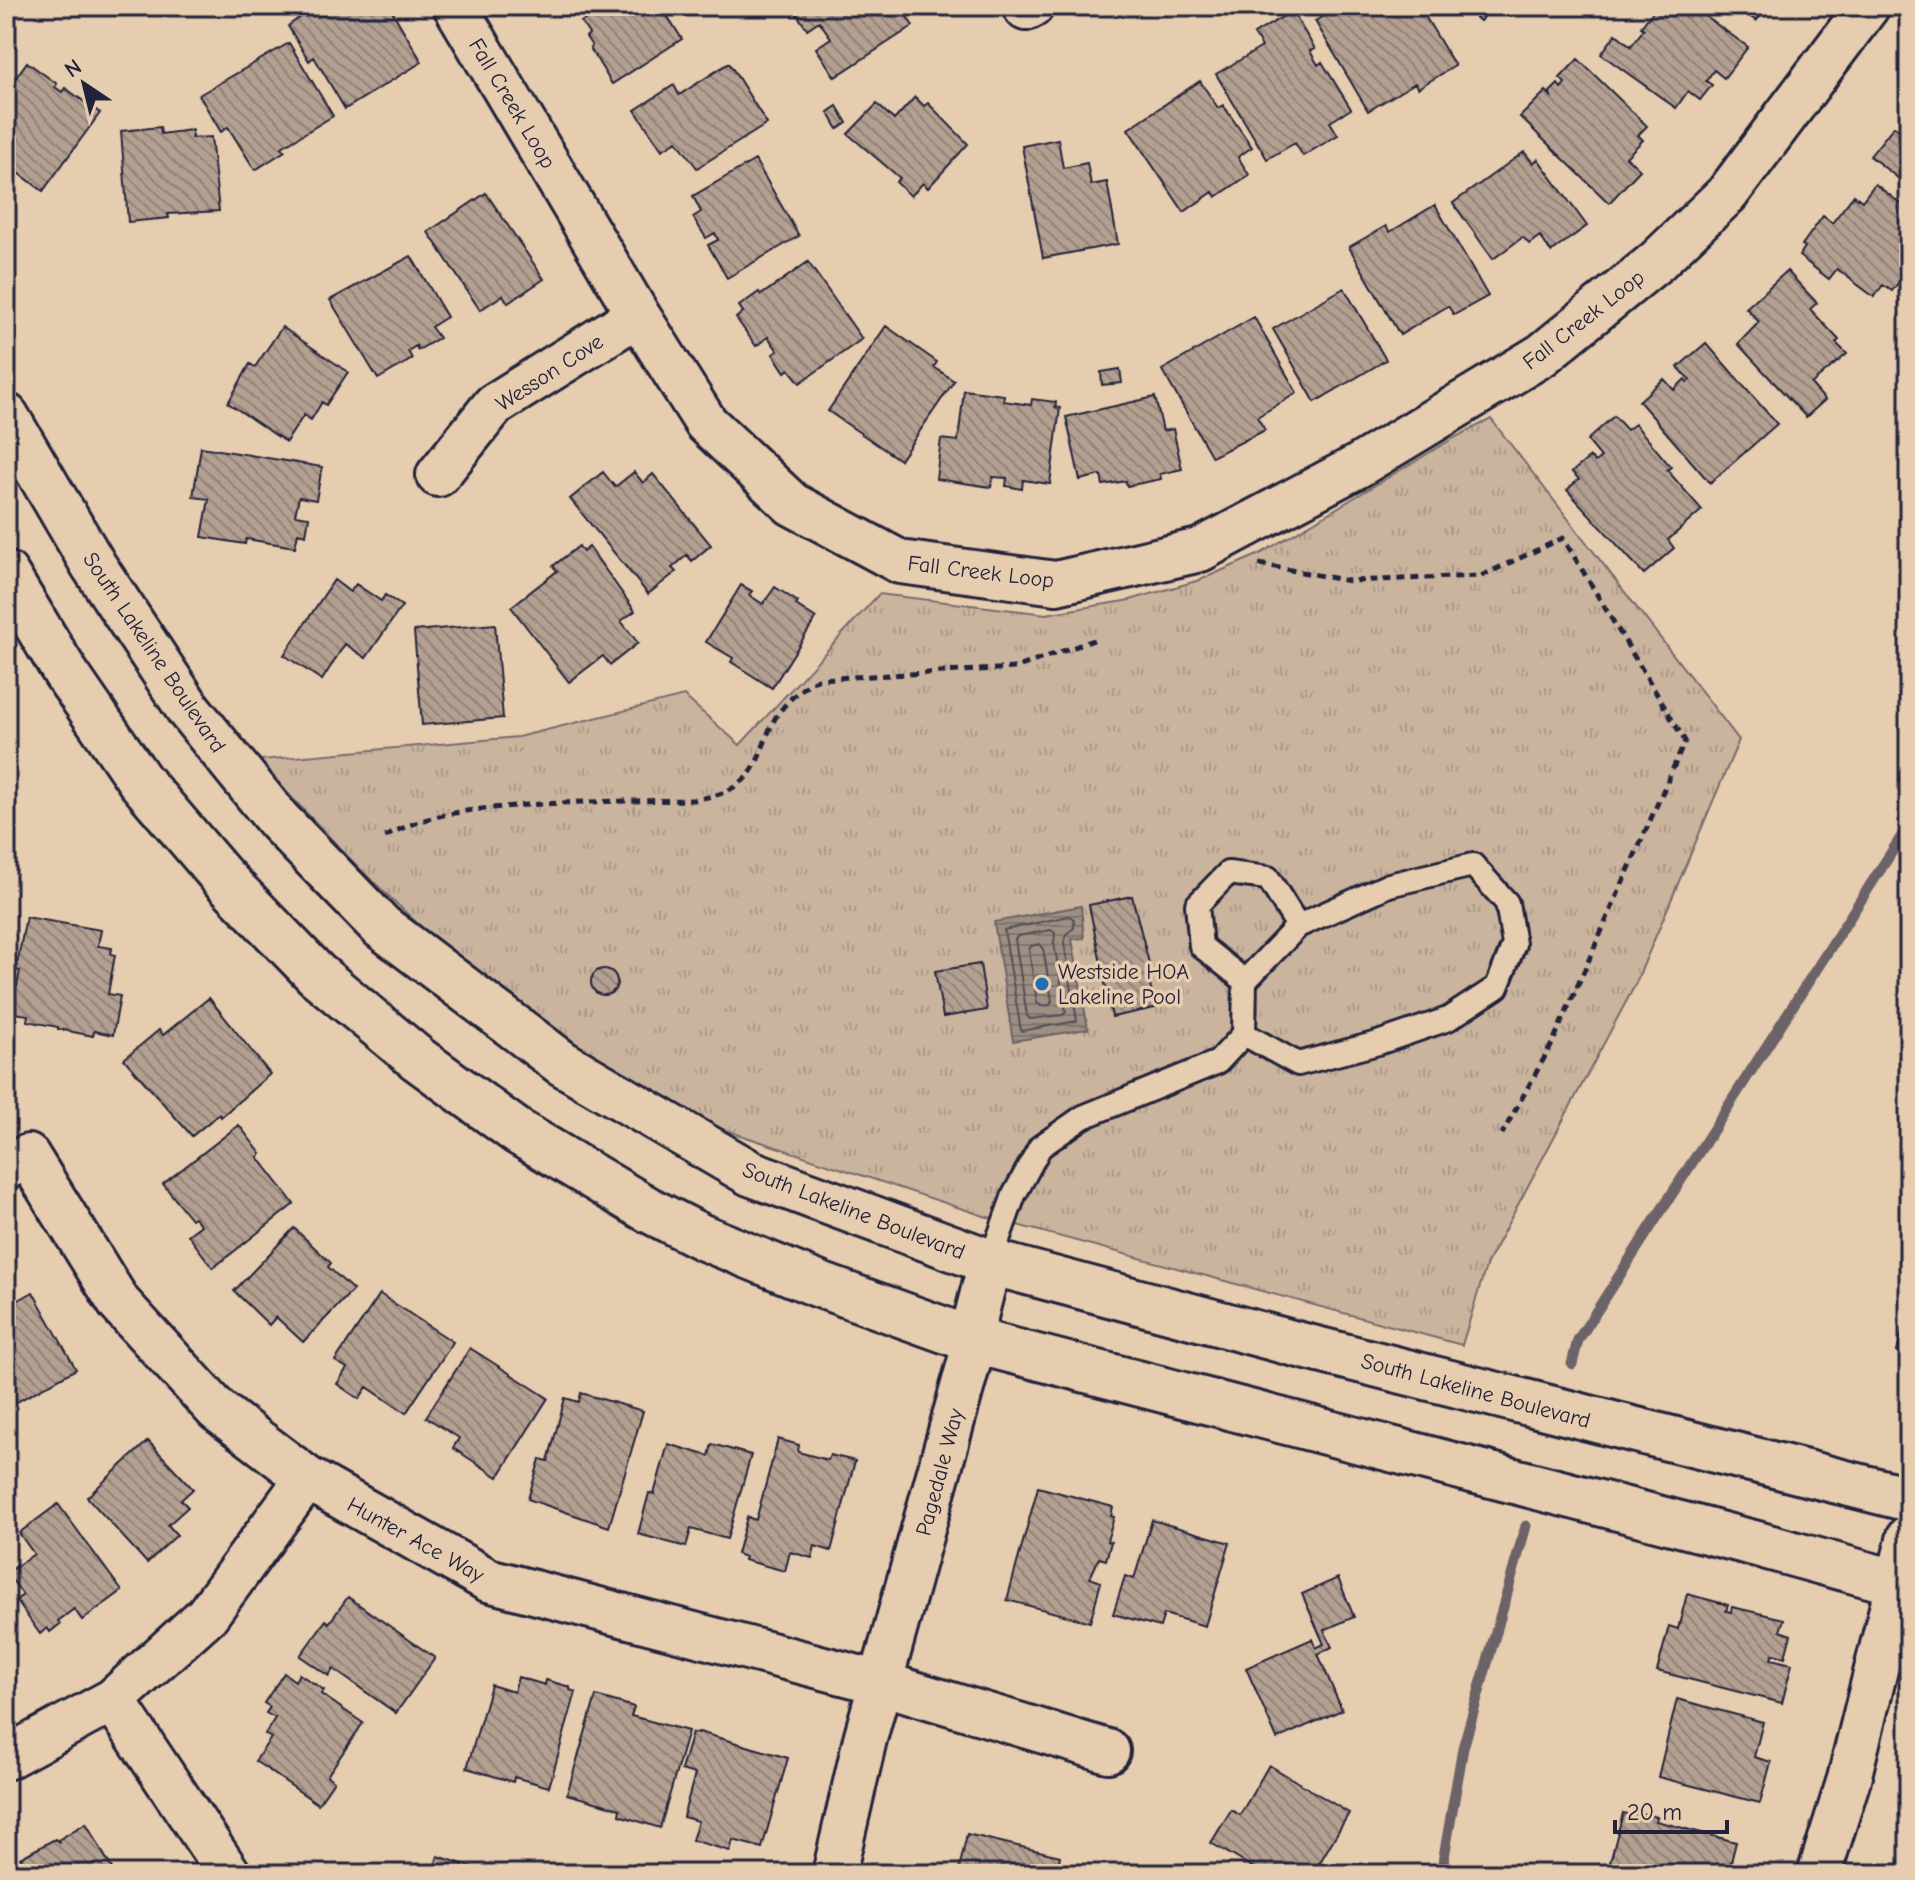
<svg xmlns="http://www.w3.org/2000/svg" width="1915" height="1880" viewBox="0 0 1915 1880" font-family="'Comic Neue',sans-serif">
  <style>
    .park { fill: url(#park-tufts); stroke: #766b6c; stroke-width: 2 }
    .water { fill: url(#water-rules); stroke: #6c6367; stroke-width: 2 }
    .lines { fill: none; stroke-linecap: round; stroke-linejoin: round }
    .shore { stroke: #544e58; stroke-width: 2 }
    .stream { stroke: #6c6367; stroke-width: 11 }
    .building { fill: url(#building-back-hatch); stroke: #22223b; stroke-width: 2 }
    .service-casing { stroke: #22223b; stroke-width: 28 }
    .minor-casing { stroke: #22223b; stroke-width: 48 }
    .secondary-casing { stroke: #22223b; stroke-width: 50 }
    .path { stroke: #22223b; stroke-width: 5; stroke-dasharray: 8 6; stroke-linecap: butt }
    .service { stroke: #e7cdaf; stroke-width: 22 }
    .minor { stroke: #e7cdaf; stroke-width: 42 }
    .secondary { stroke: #e7cdaf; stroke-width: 44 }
    .poi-dot { fill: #1f6fb2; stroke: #e7cdaf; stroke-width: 3 }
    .labels { text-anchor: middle; stroke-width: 7; stroke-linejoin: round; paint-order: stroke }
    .street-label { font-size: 22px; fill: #22223b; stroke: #e7cdaf }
    .poi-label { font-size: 22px; fill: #22223b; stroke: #e7cdaf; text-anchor: start }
  </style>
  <defs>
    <pattern id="park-tufts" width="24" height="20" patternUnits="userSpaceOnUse" patternTransform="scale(2)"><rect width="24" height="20" fill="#cab49e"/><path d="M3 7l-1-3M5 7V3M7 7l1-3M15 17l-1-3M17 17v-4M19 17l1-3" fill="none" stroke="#ad9a89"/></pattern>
    <pattern id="water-rules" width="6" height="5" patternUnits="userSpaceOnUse" patternTransform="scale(2)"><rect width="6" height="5" fill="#9e8f84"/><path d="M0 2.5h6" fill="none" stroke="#80746d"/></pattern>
    <pattern id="building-back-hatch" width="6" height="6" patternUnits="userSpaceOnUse" patternTransform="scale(2)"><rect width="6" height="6" fill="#b4a091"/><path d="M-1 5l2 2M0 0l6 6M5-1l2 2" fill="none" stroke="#928278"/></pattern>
  </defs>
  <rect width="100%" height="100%" fill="#e7cdaf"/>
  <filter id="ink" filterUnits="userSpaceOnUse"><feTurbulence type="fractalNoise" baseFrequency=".0125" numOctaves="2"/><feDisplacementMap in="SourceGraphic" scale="16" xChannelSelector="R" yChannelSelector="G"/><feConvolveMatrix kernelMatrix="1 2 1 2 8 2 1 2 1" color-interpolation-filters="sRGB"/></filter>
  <g filter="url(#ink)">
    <!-- park -->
    <path class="park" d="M1491 419 1739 740 1635 985 1487 1263 1462 1345 984 1216 710 1125 565 1039 440 945 357 866 279 784 260 760 518 737 684 696 740 745 879 594 1046 614 1130 600 1200 580 1260 554 1454 438Z"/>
    <!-- water -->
    <path class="water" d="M1081 906 1084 938 1072 939 1088 1029 1013 1041 994 922Z"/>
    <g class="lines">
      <!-- shore -->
      <path class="shore" d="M1069 916 1074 919V928L1066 934 1064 942 1077 1021 1021 1031 1004 930Z
        M1051 930 1055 933 1054 943 1066 1012 1063 1015 1030 1019 1027 1016 1015 939 1018 936Z
        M1040 944 1043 948 1052 1001 1050 1005 1041 1006 1037 1003 1029 950 1031 946Z"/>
      <!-- stream -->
      <path class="stream" d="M1572 1364 1578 1340 1909 825
        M1441 1874 1463 1748 1526 1526"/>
    </g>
    <!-- building -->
    <path class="building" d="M333 6H389L422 62 345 109 314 57 309 61 288 26 314 7 319 15Z
      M607 6H661L682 39 612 84 590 48 592 46 586 37 589 34 581 22Z
      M791 6H900L913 26 835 77 816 48 831 38 819 21 807 29Z
      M1341 6H1351L1353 9 1358 6H1419L1455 66 1418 88 1415 83 1368 111 1315 21Z
      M1463 6H1493L1480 21Z
      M1657 6H1691L1748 47 1724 78 1714 70 1706 81 1712 85 1700 100 1688 91 1676 108 1601 54 1616 34 1631 46 1644 29 1641 27Z
      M1736 6H1771L1756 21Z
      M1292 11 1315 49 1310 51 1318 65 1322 62 1351 109 1330 122 1338 135 1303 156 1295 143 1267 159 1216 74 1262 47 1254 34Z
      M289 43 333 116 282 147 285 151 255 170 228 127 221 132 199 95Z
      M1578 59 1647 126 1638 135 1643 140 1626 157 1640 170 1609 203 1520 117 1546 91 1551 96 1550 92 1558 84 1561 88 1565 83 1560 78Z
      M27 62 57 84 55 87 62 92 65 88 100 113 43 191 12 168 6 177V91Z
      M729 63 767 124 697 168 677 141 662 150 635 110 674 85 679 95Z
      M1200 81 1218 108 1223 105 1252 147 1238 157 1249 175 1216 197 1213 192 1184 212 1128 129Z
      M915 97 924 106 928 103 968 144 928 188 923 183 911 196 896 182 900 178 848 134 877 104 894 120Z
      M837 106 847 123 838 129 828 112Z
      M1894 126 1909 138V190L1908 186 1870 156Z
      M160 127 161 134 192 130V138L211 137 219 211 168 214 169 218 128 222 121 131Z
      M1058 139 1063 168 1087 163 1091 185 1107 182 1118 244 1043 258 1022 146Z
      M1524 152 1533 163 1538 159 1587 226 1551 252 1540 236 1529 244 1523 237 1493 259 1453 203Z
      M755 160 799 236 727 278 708 245 718 240 715 233 706 238 693 217 701 212 693 196Z
      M1875 184 1909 210V269L1892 291 1883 285 1874 297 1837 269 1829 279 1799 256 1805 247 1802 245 1823 216 1832 223 1854 195 1862 201Z
      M486 193 544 279 508 303 503 295 480 310 428 232Z
      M1435 205 1488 296 1454 315 1448 306 1400 335 1349 247 1386 226 1390 232Z
      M411 256 447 317 431 327 439 338 418 350 416 346 408 351 412 359 378 379 330 300Z
      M808 262 862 339 800 383 789 369 785 372 773 354 778 351 768 337 756 346 736 318 743 312 739 306 759 292 761 295Z
      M1787 271 1817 303 1810 309 1839 340 1836 343 1847 354 1811 384 1825 400 1806 417 1738 344 1759 322 1746 308Z
      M1344 288 1386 360 1315 402 1273 329Z
      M1254 317 1297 393 1257 417 1265 430 1212 457 1162 370Z
      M886 326 937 362 934 367 954 381 900 460 828 411Z
      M282 327 348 372 326 405 322 402 311 420 304 415 286 442 228 403 250 364 255 367Z
      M1706 343 1777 424 1710 483 1639 401 1664 379 1674 390 1685 379 1687 382 1690 380 1678 367Z
      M1120 369 1122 383 1102 385 1101 372Z
      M964 390 1004 395 1003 401 1031 405 1032 399 1056 402 1055 407 1060 408 1050 484 1023 480 1022 489 1006 486 1007 478 993 477 991 487 936 479 941 439 958 441Z
      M1155 397 1163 431 1173 429 1182 469 1160 474 1161 479 1127 486 1126 481 1103 485 1101 475 1080 480 1066 417Z
      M1614 416 1627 430 1635 424 1671 467 1667 470 1702 510 1668 540 1674 548 1644 574 1567 490 1579 479 1572 472 1590 457 1595 462 1601 457 1587 440Z
      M201 447 322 467 316 500 299 497 295 515 309 517 306 535 298 533 295 547 246 539 245 544 202 537 209 499 193 497Z
      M603 472 615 487 634 472 643 483 653 474 711 545 692 561 687 555 672 568 676 572 648 594 570 499Z
      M579 546 583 552 589 547 635 611 621 621 638 643 610 665 603 656 569 682 511 607 557 571 553 566Z
      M334 580 350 592 356 584 381 601 385 595 402 606 366 658 345 644 322 680 284 655Z
      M741 585 752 591 749 595 763 604 775 587 798 602 796 605 816 618 772 688 731 662 733 658 706 642Z
      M495 624 503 718 422 725 414 631Z
      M1132 896 1152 975 1148 976 1155 1008 1112 1017 1089 905Z
      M26 917 101 930 98 946 112 948 111 954 115 955 108 994 120 996 113 1035 94 1031 93 1036 58 1029V1027L27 1021 28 1015 8 1012 14 985 17 986 20 971 16 970Z
      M980 964 987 1010 943 1017 935 971Z
      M591 982a13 13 0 1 1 26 0a13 13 0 1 1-26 0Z
      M209 998 270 1074 221 1117 219 1114 192 1136 124 1059 159 1030 163 1035Z
      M239 1125 261 1154 258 1157 294 1204 213 1268 188 1235 201 1225 194 1217 191 1219 163 1184Z
      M294 1228 331 1263 328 1267 353 1290 303 1342 276 1317 269 1325 234 1291Z
      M12 1292 17 1301 33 1292 76 1369 6 1408V1295Z
      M380 1294 453 1342 406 1413 367 1387 359 1399 337 1384 347 1368 335 1361Z
      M1909 1304V1355L1897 1352Z
      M470 1348 548 1398 498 1477 453 1448 459 1438 426 1417Z
      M581 1393 643 1411 609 1527 528 1499 540 1459 548 1461 565 1398 579 1402Z
      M778 1439 799 1445 798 1452 828 1460 830 1455 855 1461 831 1551 815 1546 812 1558 790 1552 785 1571 744 1560 745 1557 737 1554 747 1517 756 1520Z
      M148 1441 193 1489 181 1500 188 1507 168 1525 177 1535 147 1563 87 1497Z
      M668 1444 709 1456 712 1444 751 1455 727 1539 691 1529 686 1547 638 1534 649 1493 654 1494Z
      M1038 1487 1113 1507 1111 1516 1114 1517 1107 1541 1111 1542 1106 1560 1099 1558 1090 1578 1101 1582 1090 1622 1007 1600Z
      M58 1504 122 1591 82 1620 74 1609 58 1621 60 1624 50 1632 47 1628 40 1634 16 1600 23 1595 7 1573 34 1554 19 1533Z
      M1152 1520 1230 1543 1205 1626 1164 1614 1160 1627 1113 1614 1125 1576 1134 1579Z
      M1338 1578 1354 1617 1324 1630 1332 1647 1318 1654 1342 1710 1277 1739 1246 1668 1312 1639 1316 1648 1324 1644 1302 1594Z
      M1687 1594 1728 1605 1726 1611 1731 1612 1732 1607 1784 1619 1780 1631 1791 1635 1785 1657 1773 1654 1771 1659 1792 1664 1782 1703 1657 1671 1669 1626 1678 1629Z
      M348 1597 435 1658 396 1713 333 1669 329 1676 300 1656 326 1620 329 1623Z
      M284 1673 295 1681 299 1674 324 1690 321 1694 363 1723 327 1776 334 1781 318 1804 255 1761 271 1738 265 1734 275 1718 266 1713 270 1707 264 1703Z
      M518 1677 545 1685 546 1680 570 1687V1690L576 1692 549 1787 514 1777 513 1782 467 1768 491 1685 514 1692Z
      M596 1696 634 1707 631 1716 688 1731 660 1828 619 1815 620 1809 567 1794Z
      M1677 1699 1763 1722 1754 1757 1771 1762 1760 1803 1658 1777Z
      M699 1732 788 1758 762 1848 733 1840 730 1851 692 1840 698 1821 683 1817 695 1774 681 1770 692 1733 698 1734Z
      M1269 1765 1349 1813 1313 1874H1264L1211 1843 1231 1810 1240 1815Z
      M1632 1811 1657 1817 1656 1821 1736 1842 1728 1874H1607L1623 1813 1631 1815Z
      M86 1823 115 1874H29L20 1858 55 1839 60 1843 58 1840Z
      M967 1834 1060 1856 1056 1874H958Z
      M438 1856 493 1874H432Z"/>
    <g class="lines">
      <!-- service casing -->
      <g class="service-casing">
        <path id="service" d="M1245 981 1201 946 1197 905 1228 873 1268 878 1298 926
          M990 1262 1014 1195 1040 1147 1083 1117 1218 1062 1244 1034 1245 981 1298 926 1389 885 1473 865 1507 903 1514 944 1497 987 1448 1019 1378 1043 1298 1064 1244 1034"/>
      </g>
      <!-- minor casing -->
      <g class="minor-casing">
        <path id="minor" d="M455 6 638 315 706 423 792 504 900 562 1056 583 1200 550 1358 466 1542 355 1657 261 1727 194 1868 6
          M1024 6 1026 9 1032 6
          M438 475 494 405 638 315
          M6 1168 28 1156 119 1303 217 1410 307 1478 488 1580 881 1683 1108 1751
          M113 1700 229 1874
          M6 1758 113 1700 207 1615 307 1478
          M834 1874 865 1739 975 1341 971 1336 990 1262
          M1819 1874 1849 1779 1909 1536"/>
      </g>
      <!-- secondary casing -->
      <g class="secondary-casing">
        <path id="secondary" d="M6 416 94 566 189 710 278 820 382 927 562 1063 750 1173 990 1262 1292 1343 1909 1499
          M6 574 65 672 140 781 223 878 316 974 418 1059 518 1132 647 1209 702 1237 820 1285 975 1341 1757 1544 1909 1586"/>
      </g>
      <!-- path -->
      <path class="path" d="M1259 564 1349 581 1481 576 1563 538 1685 741 1552 1044 1502 1134
        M385 837C429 812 476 809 527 805 582 801 638 801 693 800 710 797 726 794 740 783 759 769 763 742 773 722 783 704 800 688 818 679L1015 668 1094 640"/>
      <!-- service -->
      <use href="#service" class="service"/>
      <!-- minor -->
      <use href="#minor" class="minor"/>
      <!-- secondary -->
      <use href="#secondary" class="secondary"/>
    </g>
  </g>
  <!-- markers -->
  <circle class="poi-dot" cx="1042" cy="984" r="8"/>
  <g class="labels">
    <!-- street labels -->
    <g class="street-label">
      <text transform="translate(513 103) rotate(59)" y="8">Fall Creek Loop</text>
      <text transform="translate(1583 319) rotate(-38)" y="8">Fall Creek Loop</text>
      <text transform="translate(549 372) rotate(-33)" y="8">Wesson Cove</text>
      <text transform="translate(981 571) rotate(7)" y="8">Fall Creek Loop</text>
      <text transform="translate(155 652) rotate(56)" y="8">South Lakeline Boulevard</text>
      <text transform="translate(854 1210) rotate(21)" y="8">South Lakeline Boulevard</text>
      <text transform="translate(1476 1390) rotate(15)" y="8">South Lakeline Boulevard</text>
      <text transform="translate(939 1472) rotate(-75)" y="8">Pagedale Way</text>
      <text transform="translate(416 1539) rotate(29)" y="8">Hunter Ace Way</text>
    </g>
    <!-- poi labels -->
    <g class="poi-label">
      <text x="1058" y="979">Westside HOA<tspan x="1058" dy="25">Lakeline Pool</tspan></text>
    </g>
  </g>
  <!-- margin -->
  <rect width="1915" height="1880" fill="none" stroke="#e7cdaf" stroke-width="32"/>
  <rect x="16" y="16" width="1883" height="1848" fill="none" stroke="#22223b" stroke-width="3" filter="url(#ink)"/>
  <!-- north arrow -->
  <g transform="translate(84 84) rotate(325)" stroke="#e7cdaf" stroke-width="6" paint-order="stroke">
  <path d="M0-6L14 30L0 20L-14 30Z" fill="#22223b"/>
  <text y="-12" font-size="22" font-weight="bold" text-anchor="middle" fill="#22223b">N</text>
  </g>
  <!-- scale -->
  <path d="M1615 1820v12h112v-12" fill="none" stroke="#22223b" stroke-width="4"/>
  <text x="1627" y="1820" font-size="24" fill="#22223b" stroke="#e7cdaf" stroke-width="6" paint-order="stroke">20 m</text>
</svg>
